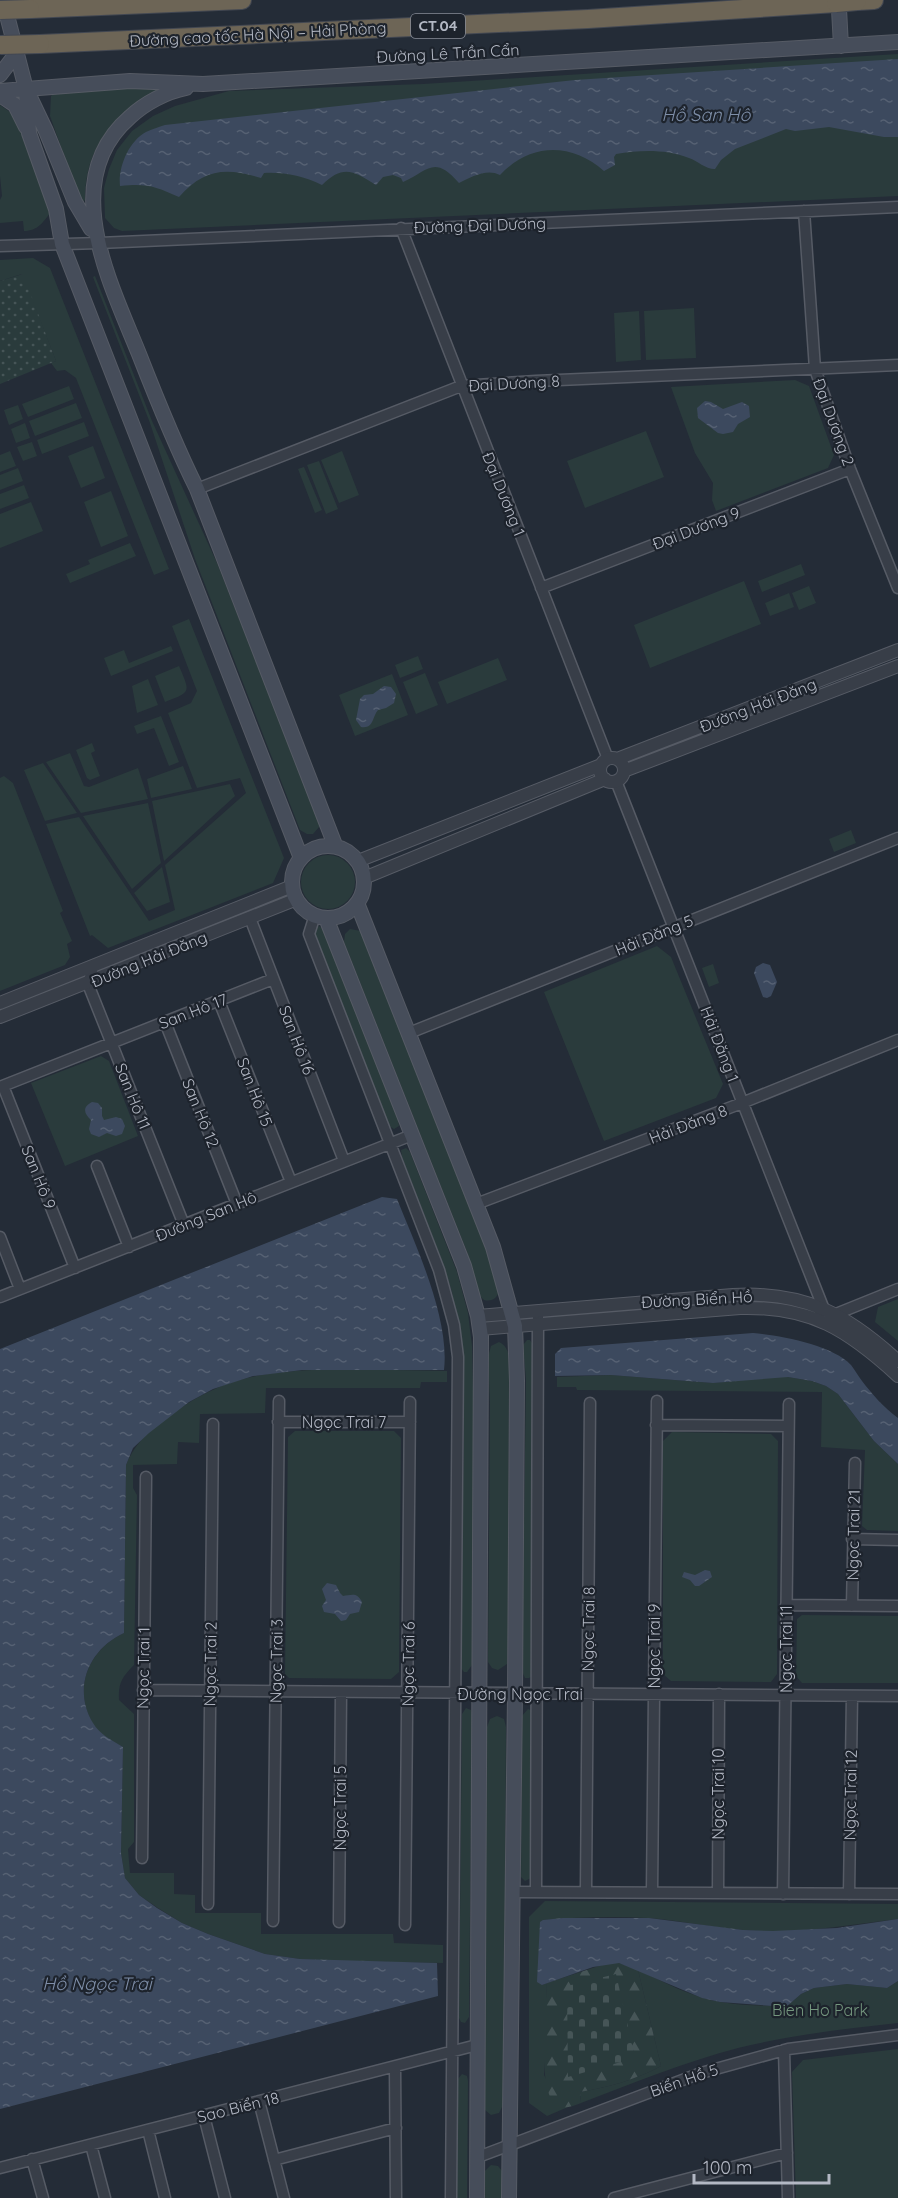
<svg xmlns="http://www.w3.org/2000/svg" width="898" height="2198" viewBox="0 0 898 2198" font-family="Quicksand,sans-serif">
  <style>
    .green { fill: #2a3b3c }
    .forest { fill: url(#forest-firs) }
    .cemetery { fill: url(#cemetery-stones) }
    .garden { fill: url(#garden-dots) }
    .water { fill: url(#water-ripples) }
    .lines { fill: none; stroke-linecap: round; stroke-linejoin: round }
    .minor-casing { stroke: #565b65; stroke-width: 13 }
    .tertiary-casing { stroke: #565b65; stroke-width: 14 }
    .secondary-casing { stroke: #565b65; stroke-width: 16 }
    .motorway-casing { stroke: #434852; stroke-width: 20 }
    .minor { stroke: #383e48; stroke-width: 10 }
    .tertiary { stroke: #383e48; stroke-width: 12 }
    .secondary { stroke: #464d5a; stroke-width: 14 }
    .motorway { stroke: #6d6556; stroke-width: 18 }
    .motorway-bridge-casing { stroke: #434852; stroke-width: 20; stroke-linecap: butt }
    .motorway-bridge { stroke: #6d6556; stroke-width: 18 }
    .labels { text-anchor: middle; stroke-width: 4.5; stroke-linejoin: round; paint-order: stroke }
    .shield { fill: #1d232c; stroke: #868b96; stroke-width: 1.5 }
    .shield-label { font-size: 15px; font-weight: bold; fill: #b3b8c4 }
    .street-label { font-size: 16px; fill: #b3b8c4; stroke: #1d232c }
    .park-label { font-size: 16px; fill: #74967e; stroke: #1d232c }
    .water-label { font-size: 18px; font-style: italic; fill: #7e8ea8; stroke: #1d232c }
  </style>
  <defs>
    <pattern id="forest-firs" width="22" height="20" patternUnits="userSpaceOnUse" patternTransform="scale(1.5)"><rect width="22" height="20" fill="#2a3b3c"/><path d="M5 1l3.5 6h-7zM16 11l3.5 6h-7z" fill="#465557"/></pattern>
    <pattern id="cemetery-stones" width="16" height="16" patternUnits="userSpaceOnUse" patternTransform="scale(1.5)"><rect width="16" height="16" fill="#2a3b3c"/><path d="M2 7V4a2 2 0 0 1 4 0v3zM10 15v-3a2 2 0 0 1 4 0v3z" fill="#465557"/></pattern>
    <pattern id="garden-dots" width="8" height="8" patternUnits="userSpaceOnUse" patternTransform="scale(1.5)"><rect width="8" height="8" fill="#2a3b3c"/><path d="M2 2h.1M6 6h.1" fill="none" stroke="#465557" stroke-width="1.8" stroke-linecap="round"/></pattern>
    <pattern id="water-ripples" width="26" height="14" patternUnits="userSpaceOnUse" patternTransform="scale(1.5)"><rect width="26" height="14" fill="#3c495e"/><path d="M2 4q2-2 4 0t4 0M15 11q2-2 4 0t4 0" fill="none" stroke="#566173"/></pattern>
  </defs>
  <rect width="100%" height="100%" fill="#242c37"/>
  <!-- green -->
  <path class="green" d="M898 54V196L122 231 114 228 105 218 104 188 109 169 117 150 132 131 153 116 175 106 229 91 423 84Z
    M160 87 162 91C115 114 85 145 85 200L81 203 50 116 51 96 60 89Z
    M0 105 20 119 51 212C43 222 38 231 24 231L23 221 0 223V200L2 196 0 176Z
    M33 258 50 268 169 569 154 575 76 378 65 370 57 371 51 363 56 361 22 274 0 281V260Z
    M95 276 152 421 217 563 319 820V827L313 834H307L300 830 195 559 150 423 93 277Z
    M694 308 696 358 646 360 644 311Z
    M639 311 641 360 616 362 614 313Z
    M795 380 809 386 834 455 828 468 716 511 712 500 713 483 695 453 671 387Z
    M69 386 74 399 28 417 22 404Z
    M76 403 82 418 35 436 29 421Z
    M18 405 23 419 9 425 4 410Z
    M84 422 89 436 42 454 37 440Z
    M25 423 30 438 16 443 11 429Z
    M646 431 664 477 585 508 567 461Z
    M32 442 37 456 23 461 17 447Z
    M93 446 105 478 81 488 68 456Z
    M10 451 16 466 0 472V455Z
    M342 451 359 495 339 503 321 460Z
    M319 461 338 509 326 514 307 465Z
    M304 467 322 510 315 513 298 469Z
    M18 468 23 481 0 490V475Z
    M24 485 29 498 0 509V494Z
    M111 491 128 536 101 547 84 502Z
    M31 502 43 531 0 548V514Z
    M130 543 136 556 70 583 66 574 90 564 88 560Z
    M801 564 805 575 762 592 758 581Z
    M744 581 761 624 650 668 634 625Z
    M809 586 816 603 799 610 792 593Z
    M789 593 794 607 770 616 765 603Z
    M189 619 284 858 273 883 108 948 92 935 90 936 46 824 79 817 149 921 175 910 165 865 246 793 240 778 197 788 168 713 191 703 197 691 172 626Z
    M171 646 173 651 111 676 104 658 124 650 129 663Z
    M418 656 423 669 400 678 395 665Z
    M498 658 507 680 447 704 438 682Z
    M179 666C190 692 192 692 165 702L155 676Z
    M425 673 438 705 416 714 403 682Z
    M392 674 408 715 355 736 339 695Z
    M148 679 158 705 137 713 132 686Z
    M161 716 179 762 169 766 154 728 137 734 134 726Z
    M92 743 95 751 91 753 100 776 90 780 87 778 76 750Z
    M70 753 84 786 89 787 138 768 148 799 81 813 46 762Z
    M43 763 77 813 45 821 24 770Z
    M183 766 192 789 151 798 147 779Z
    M4 776 13 783 63 911 60 913 72 941 67 944 70 957 65 965 0 991V778Z
    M230 784 235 796 164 861 152 801Z
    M148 803 161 863 132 889 83 816Z
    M851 830 856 843 834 852 829 839Z
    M301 882a27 27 0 1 1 54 0a27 27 0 1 1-54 0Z
    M162 867 170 902 147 911 134 893Z
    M319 926 323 929 398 1119 399 1126 394 1129 389 1126 313 931Z
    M350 929 361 931 485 1246 499 1290C498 1298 492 1302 484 1300L479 1295 467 1252 344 942 345 934Z
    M657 946 671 957 723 1084 716 1098 604 1141 544 992Z
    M713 964 719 983 709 987 702 968Z
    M101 1056 109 1061 138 1136 65 1166 31 1083Z
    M406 1148 410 1152 457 1272 468 1313 472 1346 474 1435 472 1665 467 1672H464L460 1667 464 1433 462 1348 452 1292 439 1253 402 1157 401 1150Z
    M898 1299V1341L875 1322 878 1307Z
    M527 1340H530L533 1345 532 1676 529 1678H525L522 1671 526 1379 523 1345Z
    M499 1342C513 1348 509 1368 509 1381L508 1650 507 1664 498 1670 492 1668 488 1662 490 1403 488 1357 491 1346Z
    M342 1369 447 1371V1382H421L420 1388H266L265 1413 200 1414 199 1443 178 1442 177 1464 133 1465V1488L137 1495 134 1665C122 1677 118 1683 119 1700L134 1714V1842L128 1849 130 1873H174V1894L195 1895V1913H261V1934H393L394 1943 443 1945V1963L339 1961 300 1959 265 1954 208 1934 182 1923 158 1908 139 1895 125 1878 121 1853 123 1747C112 1741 100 1735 93 1724 72 1688 89 1649 124 1633L126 1465C136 1442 148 1432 168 1417 227 1373 271 1371 342 1369Z
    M611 1375 713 1383 770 1377H788L812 1381 826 1386 838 1394 874 1441 898 1464V1531L867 1530 862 1526 865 1450 821 1447 822 1392 577 1390 576 1387H557V1377Z
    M295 1431H394L401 1438 399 1672 391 1679 289 1678 285 1674 288 1437Z
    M672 1432 771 1434 778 1441 777 1674 771 1682 671 1681 663 1674V1441Z
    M802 1615 898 1616V1683H802L796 1676 797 1619Z
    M466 1708 471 1710 472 1715 469 2017 465 2023 461 2022 459 2018 462 1714Z
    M528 1709 532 1711 531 1878 525 1881 521 1877 522 1716Z
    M497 1716 504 1719 506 1727 504 2103 499 2113 491 2115 485 2110 483 2106 487 1727 490 1719Z
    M545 1901 898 1904V1919C847 1925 795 1935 743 1930 712 1928 680 1920 648 1918 614 1916 578 1917 543 1920L542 1985 547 1983 544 2075 561 2107H568L547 2116 529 2103V1917Z
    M638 1970C664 1982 691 1997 720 2002 742 2006 764 2005 786 2007L801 1994 814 1988 847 1984 887 1988 898 1981V2023C844 2029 791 2035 738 2048 685 2062 633 2083 581 2103L580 2092C609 2087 635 2080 661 2066Z
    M898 2049V2198H796L792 2072 803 2060Z
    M462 2074 467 2076 468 2081 467 2198H457V2080Z
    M491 2165 498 2166 502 2171 503 2198H483V2173Z"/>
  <!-- forest -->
  <path class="forest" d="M608 1963H619L638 1970 661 2066C635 2080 609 2087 580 2092L581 2103C573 2106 562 2111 555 2104 537 2087 546 2008 547 1983Z"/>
  <!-- cemetery -->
  <path class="cemetery" d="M616 1974 635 2058 568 2077 567 1986Z"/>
  <!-- garden -->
  <path class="garden" d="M23 274 56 361 0 384V281Z"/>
  <!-- water -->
  <path class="water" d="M898 59V137H884L829 127 795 131 786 129 735 149 721 160 715 169C705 169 698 161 689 158 666 149 640 150 616 154L614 157 615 165 604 171C571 142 530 143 500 175 487 168 471 177 459 183 434 154 428 171 403 182L401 178 393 175 383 177 376 185C354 171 343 164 322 185 303 176 285 172 264 173L261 178C225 167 204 169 179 197 155 186 146 183 120 186 118 167 129 141 146 132 152 129 159 127 165 125L575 80Z
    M705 401 711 402 723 409 742 402 749 406 750 417 738 424 733 432 723 434 718 433 698 418 697 408Z
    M384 686 391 687 396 694 394 703 386 708 378 710C372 717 374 729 361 727L356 720 360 699 364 695 373 694Z
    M763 963 770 965 777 982 771 996 767 998 763 997 754 973 756 967Z
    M92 1102 98 1103 102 1108V1116L104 1120 116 1117 122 1119 125 1126 122 1134 116 1136 107 1133 99 1137 91 1134 89 1129 91 1120C84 1114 82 1107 92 1102Z
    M382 1197 397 1199C416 1246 450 1319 444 1370H302L253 1376 213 1389 189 1402 149 1433 133 1448 126 1465 124 1633C89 1649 72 1688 93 1723 100 1735 112 1740 123 1747L121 1853 125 1878 139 1895 157 1908 182 1923 208 1934 265 1954 300 1959 437 1963 438 1996 0 2109V1349Z
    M753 1333C779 1335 833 1345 851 1365 855 1370 858 1376 862 1381 872 1394 884 1408 898 1418V1464L874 1441 838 1394 826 1386 812 1381 788 1377 713 1383 611 1375 555 1376V1354L561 1348Z
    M705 1570 710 1571 712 1577 699 1586H695L690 1580 682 1577 684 1572 695 1575Z
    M327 1583 336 1585 340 1593 343 1596C352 1595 357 1592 362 1602L359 1612 350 1614 346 1620 341 1621 335 1614 324 1612 322 1606 326 1600 322 1589Z
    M563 1918H649L743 1930 773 1931 837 1928 898 1919V1981L887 1988 847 1984 814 1988 801 1994 786 2007 720 2002 702 1998 619 1963 593 1967 542 1985 537 1982 540 1922 543 1920Z"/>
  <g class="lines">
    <!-- minor casing -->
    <g class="minor-casing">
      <path id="minor" d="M804 211 815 369 850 469 898 588
        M401 228 608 759
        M0 246 99 243 898 207
        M197 489 461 386 536 381 898 365
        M541 588 850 469
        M616 781 823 1307 820 1313
        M315 915 309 934 439 1270 454 1325 458 1357 451 2198
        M250 918 344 1161
        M93 967 88 984 184 1225
        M219 1001 291 1182
        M165 1022 237 1204
        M409 1033 898 838
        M3 1086 75 1268
        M0 1087 273 979
        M97 1166 129 1247
        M476 1204 742 1103 898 1040
        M0 1237 20 1289
        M0 1297 412 1135
        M833 1319 836 1314 898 1289
        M278 1422H410
        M656 1425 788 1426
        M852 1539 898 1540
        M786 1605 898 1606
        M852 1606 855 1463
        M143 1690 898 1696
        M142 1858 146 1477
        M586 1891 590 1403
        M513 1892 898 1894
        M536 1892 538 1316
        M652 1892 657 1401
        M718 1893 719 1694
        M783 1894 789 1404
        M849 1894 852 1696
        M208 1904 213 1424
        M273 1921 279 1401
        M339 1922 341 1693
        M405 1925 410 1402
        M784 2050 788 2198
        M395 2067 396 2198
        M259 2101 284 2198
        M204 2116 225 2198
        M148 2130 165 2198
        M91 2145 105 2198
        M478 2157 701 2073 788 2049 898 2035
        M32 2159 43 2198
        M274 2160 396 2128
        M0 2168 477 2045
        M614 2198 787 2153"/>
    </g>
    <!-- tertiary casing -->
    <g class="tertiary-casing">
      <path id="tertiary" d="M600 770a12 12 0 1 1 24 0a12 12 0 1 1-24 0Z
        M617 759 898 650
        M624 771 898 666
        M358 861 601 765
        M364 878 605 779
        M0 1003 292 886
        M0 1017 297 899
        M478 1316 733 1295C804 1291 847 1314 898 1361
        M480 1329 740 1308C811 1306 848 1330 898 1376"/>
    </g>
    <!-- secondary casing -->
    <g class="secondary-casing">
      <path id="secondary" d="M3 0 26 89 46 131 75 202 91 229
        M839 9 841 46
        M0 75 16 54
        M186 88C166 92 145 103 130 117 57 180 110 282 139 354 157 400 175 445 197 489L335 845
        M26 89 29 133 56 209 62 244 301 858
        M0 91 130 81 203 84 898 42
        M0 95 15 105 26 127
        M292 882a36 36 0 1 1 72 0a36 36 0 1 1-72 0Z
        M357 903 493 1247 515 1326 517 1381 515 1694 509 2198
        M326 918 464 1266 478 1316 481 1337 477 2198"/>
    </g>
    <!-- motorway casing -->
    <g class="motorway-casing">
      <path id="motorway" d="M857 1 874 0
        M30 9 242 0
        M40 44 588 19 836 3"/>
    </g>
    <!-- minor -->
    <use href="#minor" class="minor"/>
    <!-- tertiary -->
    <use href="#tertiary" class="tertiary"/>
    <!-- secondary -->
    <use href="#secondary" class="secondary"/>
    <!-- motorway -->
    <use href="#motorway" class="motorway"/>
    <!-- motorway-bridge casing -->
    <g class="motorway-bridge-casing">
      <path id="motorway-bridge" d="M836 3 857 1
        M0 10 30 9
        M0 45 40 44"/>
    </g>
    <!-- motorway-bridge -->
    <use href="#motorway-bridge" class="motorway-bridge"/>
  </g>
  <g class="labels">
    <!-- shield labels -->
    <rect class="shield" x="411" y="14" width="54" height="24" rx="4.5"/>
    <g class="shield-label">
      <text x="438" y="31">CT.04</text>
    </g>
    <!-- street labels -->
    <g class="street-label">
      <text transform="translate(258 34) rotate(-3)" y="6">Đường cao tốc Hà Nội – Hải Phòng</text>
      <text transform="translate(448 53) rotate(-3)" y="6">Đường Lê Trần Cẩn</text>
      <text transform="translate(480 225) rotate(-2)" y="6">Đường Đại Dương</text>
      <text transform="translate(514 383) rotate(-3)" y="6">Đại Dương 8</text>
      <text transform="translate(834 422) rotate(70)" y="6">Đại Dương 2</text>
      <text transform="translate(504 494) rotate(68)" y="6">Đại Dương 1</text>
      <text transform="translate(696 528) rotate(-21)" y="6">Đại Dương 9</text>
      <text transform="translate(758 705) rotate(-21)" y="6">Đường Hải Đăng</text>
      <text transform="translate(654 935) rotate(-22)" y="6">Hải Đăng 5</text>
      <text transform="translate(149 959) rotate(-22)" y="6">Đường Hải Đăng</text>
      <text transform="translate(193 1011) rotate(-21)" y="6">San Hô 17</text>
      <text transform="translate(297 1040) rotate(69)" y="6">San Hô 16</text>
      <text transform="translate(720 1044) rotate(69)" y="6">Hải Đăng 1</text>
      <text transform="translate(255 1092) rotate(69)" y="6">San Hô 15</text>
      <text transform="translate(133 1096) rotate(68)" y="6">San Hô 11</text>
      <text transform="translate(201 1113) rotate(68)" y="6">San Hô 12</text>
      <text transform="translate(688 1124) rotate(-21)" y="6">Hải Đăng 8</text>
      <text transform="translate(39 1177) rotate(68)" y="6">San Hô 9</text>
      <text transform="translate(206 1216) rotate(-22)" y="6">Đường San Hô</text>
      <text transform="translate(697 1299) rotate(-3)" y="6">Đường Biển Hồ</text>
      <text x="344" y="1428">Ngọc Trai 7</text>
      <text transform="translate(853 1535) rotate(-89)" y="6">Ngọc Trai 21</text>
      <text transform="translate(588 1629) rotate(-89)" y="6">Ngọc Trai 8</text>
      <text transform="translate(654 1646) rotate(-90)" y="6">Ngọc Trai 9</text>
      <text transform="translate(786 1649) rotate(-90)" y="6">Ngọc Trai 11</text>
      <text transform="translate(276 1661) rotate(-89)" y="6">Ngọc Trai 3</text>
      <text transform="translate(210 1664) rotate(-89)" y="6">Ngọc Trai 2</text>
      <text transform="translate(408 1664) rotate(-89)" y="6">Ngọc Trai 6</text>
      <text transform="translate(143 1668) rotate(-89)" y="6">Ngọc Trai 1</text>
      <text x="520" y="1700">Đường Ngọc Trai</text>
      <text transform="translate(718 1794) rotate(-90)" y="6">Ngọc Trai 10</text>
      <text transform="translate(850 1795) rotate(-89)" y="6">Ngọc Trai 12</text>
      <text transform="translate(340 1808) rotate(-90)" y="6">Ngọc Trai 5</text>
      <text transform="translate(684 2080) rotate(-19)" y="6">Biển Hồ 5</text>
      <text transform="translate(238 2107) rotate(-14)" y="6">Sao Biển 18</text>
    </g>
    <!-- park labels -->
    <g class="park-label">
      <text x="820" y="2016">Bien Ho Park</text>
    </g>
    <!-- water labels -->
    <g class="water-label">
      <text x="706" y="121">Hồ San Hô</text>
      <text x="97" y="1990">Hồ Ngọc Trai</text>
    </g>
  </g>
  <!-- scale -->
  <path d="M694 2174v9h135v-9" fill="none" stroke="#b3b8c4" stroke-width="3"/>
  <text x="703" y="2174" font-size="18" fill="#b3b8c4" stroke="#1d232c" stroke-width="4.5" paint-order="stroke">100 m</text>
</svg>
